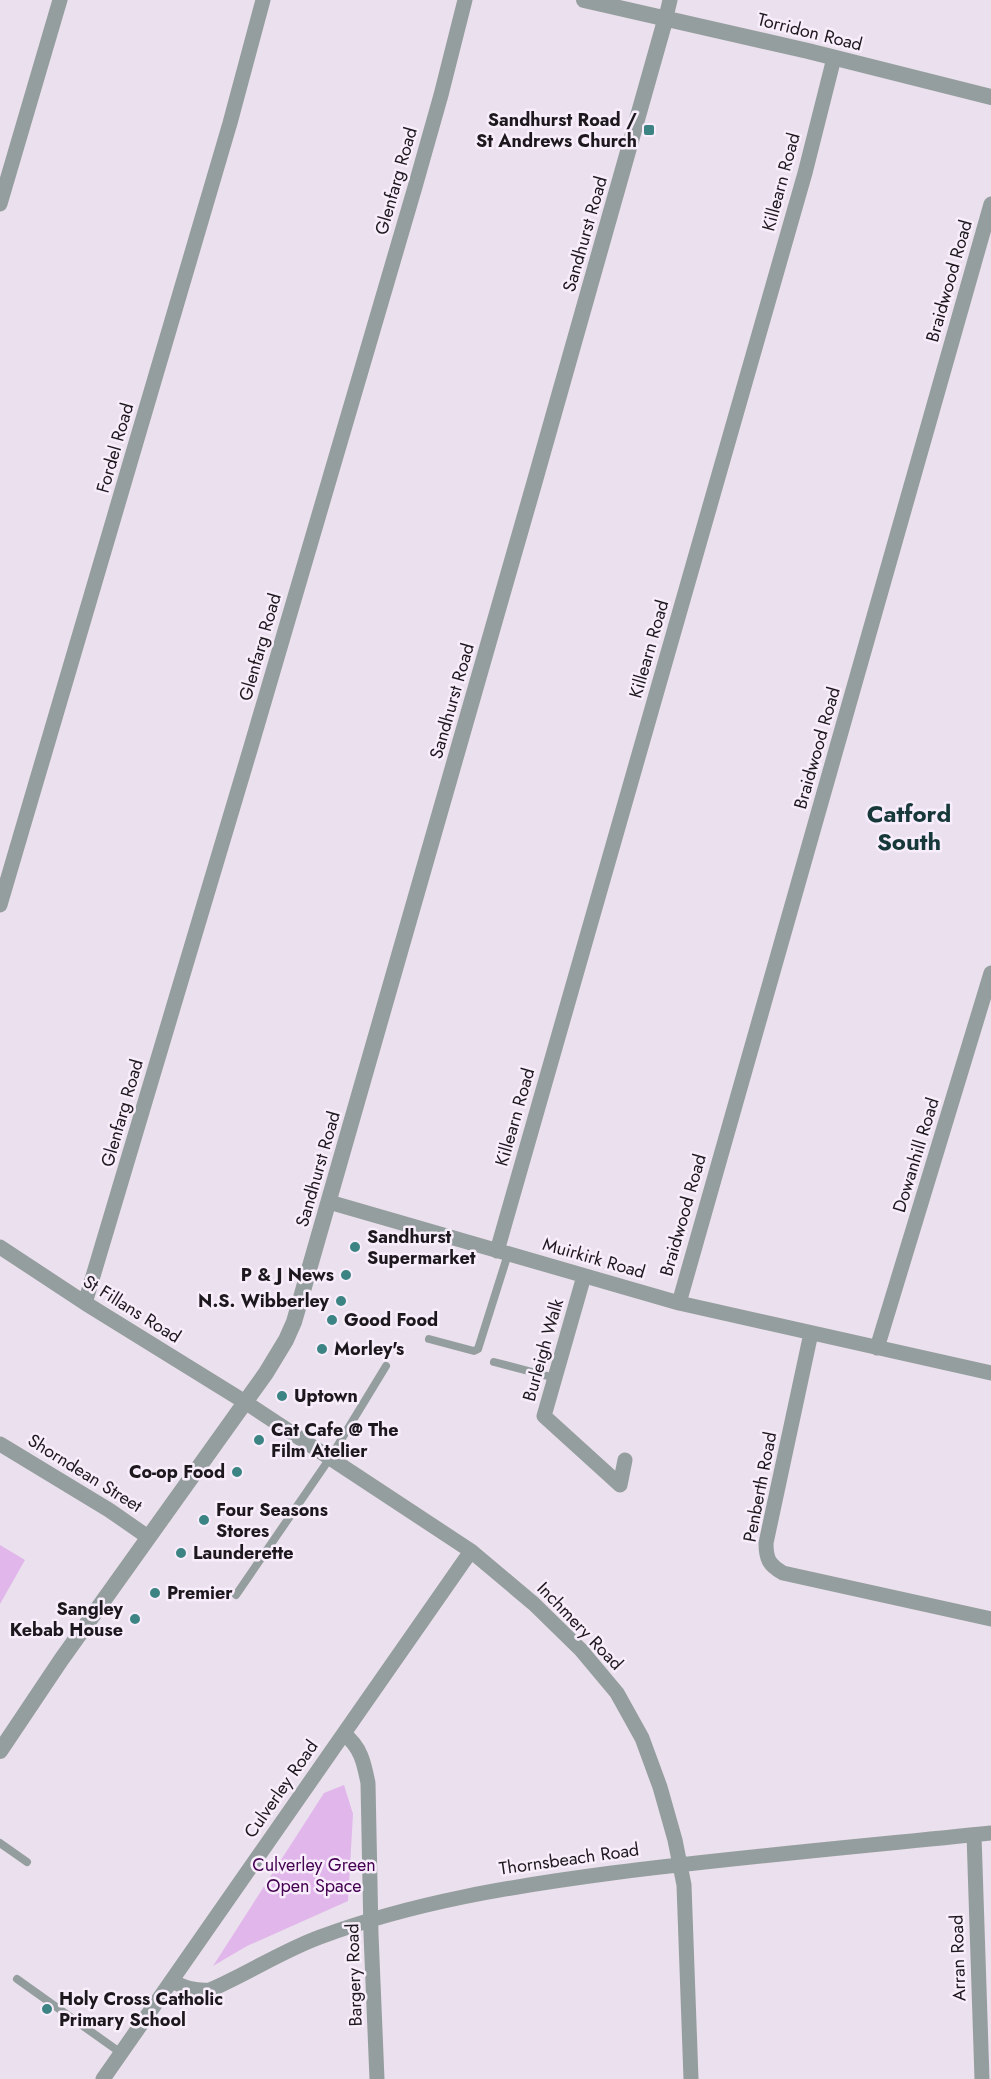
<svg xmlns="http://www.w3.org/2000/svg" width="991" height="2079" viewBox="0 0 991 2079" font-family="Jost,sans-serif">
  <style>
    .green { fill: #e1b6eb }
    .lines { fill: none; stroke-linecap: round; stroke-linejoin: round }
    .service { stroke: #959e9e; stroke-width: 8 }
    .minor { stroke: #959e9e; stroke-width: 15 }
    .tertiary { stroke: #959e9e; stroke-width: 16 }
    .poi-dot { fill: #3c8484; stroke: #f8edfb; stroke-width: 2 }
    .labels { text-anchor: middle; stroke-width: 5; stroke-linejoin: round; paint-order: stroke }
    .street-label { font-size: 18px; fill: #1c181d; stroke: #f8edfb }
    .poi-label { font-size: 18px; font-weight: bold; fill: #1c181d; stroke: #f8edfb; text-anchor: start }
    .park-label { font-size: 18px; fill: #440151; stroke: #f8edfb }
    .district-label { font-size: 24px; font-weight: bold; fill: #163839; stroke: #f8edfb }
  </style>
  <rect width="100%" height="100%" fill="#ebe0ed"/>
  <!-- green -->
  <path class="green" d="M0 1545 25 1560 0 1604Z
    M344 1785 353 1814 348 1901 247 1946 213 1966 324 1793Z"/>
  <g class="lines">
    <!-- service -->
    <path class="service" d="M429 1339 474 1351 478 1349 508 1254
      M494 1362 555 1378
      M236 1595 330 1458 386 1366
      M0 1843 27 1862
      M17 1979 121 2053"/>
    <!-- minor -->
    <path class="minor" d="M666 17 670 0
      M0 204 60 0
      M0 905 230 123 263 0
      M329 1202 679 1303 991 1373
      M0 1247 85 1303 245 1402 471 1551 534 1604 581 1650 617 1693 642 1738 660 1787 675 1840 684 1885 691 2079
      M497 1251 805 173 834 58
      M584 1276 544 1416 620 1485 625 1460
      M85 1303 250 750 415 187 441 95 465 0
      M679 1303 991 204
      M811 1333 766 1543C766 1559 769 1565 783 1573L991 1619
      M877 1348 991 973
      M0 1444 109 1510 148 1537
      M344 1734C361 1747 364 1763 368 1783L371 1934 377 2079
      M974 1835 982 2079
      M172 1981C185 1988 195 1991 210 1990 247 1974 282 1951 320 1937 414 1902 513 1886 612 1873 738 1857 865 1846 991 1833
      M103 2079 471 1551"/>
    <!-- tertiary -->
    <path class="tertiary" d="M584 0 808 51 991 97
      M0 1751 61 1660 266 1373 286 1340 294 1322 534 484 666 17"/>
  </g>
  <!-- markers -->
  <g class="poi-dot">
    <rect x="643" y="124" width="12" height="12" rx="3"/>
    <circle cx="355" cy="1247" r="6"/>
    <circle cx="346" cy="1275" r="6"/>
    <circle cx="341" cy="1301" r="6"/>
    <circle cx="332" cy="1320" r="6"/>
    <circle cx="322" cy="1349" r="6"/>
    <circle cx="282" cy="1396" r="6"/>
    <circle cx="259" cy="1440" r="6"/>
    <circle cx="237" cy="1472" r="6"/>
    <circle cx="204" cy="1520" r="6"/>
    <circle cx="181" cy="1553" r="6"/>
    <circle cx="155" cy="1593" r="6"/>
    <circle cx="135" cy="1619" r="6"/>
    <circle cx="47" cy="2009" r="6"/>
  </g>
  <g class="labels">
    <!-- street labels -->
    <g class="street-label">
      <text transform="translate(810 32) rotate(14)" y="6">Torridon Road</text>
      <text transform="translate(396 181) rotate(-74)" y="6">Glenfarg Road</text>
      <text transform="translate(781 182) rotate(-75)" y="6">Killearn Road</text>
      <text transform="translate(585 234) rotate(-74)" y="6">Sandhurst Road</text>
      <text transform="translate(949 281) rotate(-74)" y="6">Braidwood Road</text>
      <text transform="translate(115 448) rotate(-74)" y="6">Fordel Road</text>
      <text transform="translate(260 647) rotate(-74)" y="6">Glenfarg Road</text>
      <text transform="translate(649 649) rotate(-74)" y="6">Killearn Road</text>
      <text transform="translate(452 701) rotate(-74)" y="6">Sandhurst Road</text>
      <text transform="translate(817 748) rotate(-74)" y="6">Braidwood Road</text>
      <text transform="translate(122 1113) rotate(-74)" y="6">Glenfarg Road</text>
      <text transform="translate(515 1117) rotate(-74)" y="6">Killearn Road</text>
      <text transform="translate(916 1155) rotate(-73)" y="6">Dowanhill Road</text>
      <text transform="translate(318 1169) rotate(-74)" y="6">Sandhurst Road</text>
      <text transform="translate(683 1215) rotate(-74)" y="6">Braidwood Road</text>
      <text transform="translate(594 1258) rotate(16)" y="6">Muirkirk Road</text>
      <text transform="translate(132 1309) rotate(32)" y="6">St Fillans Road</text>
      <text transform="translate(543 1350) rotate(-74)" y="6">Burleigh Walk</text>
      <text transform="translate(85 1473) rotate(32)" y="6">Shorndean Street</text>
      <text transform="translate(760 1487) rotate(-79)" y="6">Penberth Road</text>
      <text transform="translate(580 1626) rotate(46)" y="6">Inchmery Road</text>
      <text transform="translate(281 1789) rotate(-55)" y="6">Culverley Road</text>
      <text transform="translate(569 1859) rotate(-8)" y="6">Thornsbeach Road</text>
      <text transform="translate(958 1958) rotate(-92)" y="6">Arran Road</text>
      <text transform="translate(354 1975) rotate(-92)" y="6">Bargery Road</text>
    </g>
    <!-- poi labels -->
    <g class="poi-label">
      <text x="637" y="126" text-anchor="end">Sandhurst Road /<tspan x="637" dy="21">St Andrews Church</tspan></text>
      <text x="367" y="1243">Sandhurst<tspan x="367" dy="21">Supermarket</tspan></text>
      <text x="334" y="1281" text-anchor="end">P &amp; J News</text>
      <text x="329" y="1307" text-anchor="end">N.S. Wibberley</text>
      <text x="344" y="1326">Good Food</text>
      <text x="334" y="1355">Morley's</text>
      <text x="294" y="1402">Uptown</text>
      <text x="271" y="1436">Cat Cafe @ The<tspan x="271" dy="21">Film Atelier</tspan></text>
      <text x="225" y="1478" text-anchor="end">Co-op Food</text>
      <text x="216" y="1516">Four Seasons<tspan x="216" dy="21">Stores</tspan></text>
      <text x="193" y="1559">Launderette</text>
      <text x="167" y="1599">Premier</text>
      <text x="123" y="1615" text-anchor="end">Sangley<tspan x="123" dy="21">Kebab House</tspan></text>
      <text x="59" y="2005">Holy Cross Catholic<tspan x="59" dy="21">Primary School</tspan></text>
    </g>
    <!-- park labels -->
    <g class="park-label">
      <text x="314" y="1871">Culverley Green<tspan x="314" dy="21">Open Space</tspan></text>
    </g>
    <!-- district labels -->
    <g class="district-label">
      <text x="909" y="822">Catford<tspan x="909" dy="28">South</tspan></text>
    </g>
  </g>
</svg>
